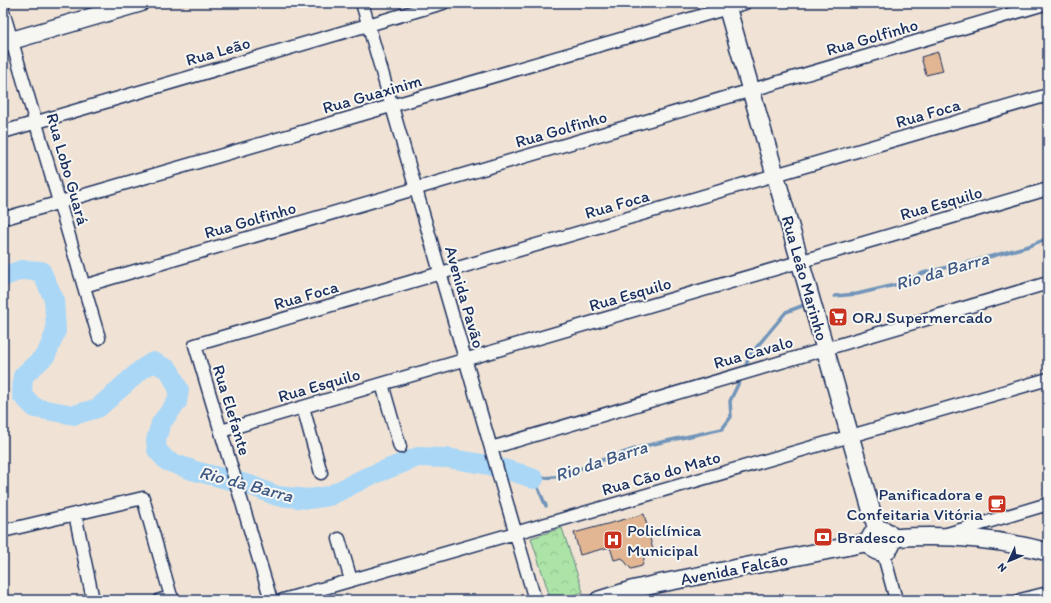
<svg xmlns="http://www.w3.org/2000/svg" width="1051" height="603" viewBox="0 0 1051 603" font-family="Itim,sans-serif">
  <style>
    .forest { fill: url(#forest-crowns); stroke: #648982 }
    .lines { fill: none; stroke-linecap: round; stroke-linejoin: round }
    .stream { stroke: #7194ba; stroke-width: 3.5 }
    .river { stroke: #abd7f7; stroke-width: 20 }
    .building { fill: #e2b692; stroke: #1b2f5e }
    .street-casing { stroke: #1b2f5e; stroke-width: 15 }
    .secondary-casing { stroke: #1b2f5e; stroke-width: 20 }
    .street { stroke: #f6f6f2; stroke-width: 12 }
    .secondary { stroke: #f6f6f2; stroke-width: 17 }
    .labels { text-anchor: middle; stroke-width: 4; stroke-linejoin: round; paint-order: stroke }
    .street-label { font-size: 17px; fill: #1b2f5e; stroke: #f6f6f2 }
    .poi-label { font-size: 17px; fill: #1b2f5e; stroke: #f6f6f2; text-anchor: start }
    .water-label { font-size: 18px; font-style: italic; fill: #3f5984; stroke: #f6f6f2 }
  </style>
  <defs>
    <pattern id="forest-crowns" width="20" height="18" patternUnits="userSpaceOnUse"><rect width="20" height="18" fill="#ace3a6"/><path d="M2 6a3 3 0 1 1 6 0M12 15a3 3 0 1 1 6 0" fill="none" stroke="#93c391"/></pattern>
  </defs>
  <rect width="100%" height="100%" fill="#f0e3d5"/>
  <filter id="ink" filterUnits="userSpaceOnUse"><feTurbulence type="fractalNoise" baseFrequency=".025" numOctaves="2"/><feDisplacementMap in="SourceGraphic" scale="8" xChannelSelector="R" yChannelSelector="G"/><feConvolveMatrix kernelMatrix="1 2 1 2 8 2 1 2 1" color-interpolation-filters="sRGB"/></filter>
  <g filter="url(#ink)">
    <!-- forest -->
    <path class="forest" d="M562 528 583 592 558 600H551L531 538Z"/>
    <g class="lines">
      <!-- stream -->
      <path class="stream" d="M835 296 857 294 899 284 923 273 974 261 1029 246 1048 238
        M744 370 750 355 786 312 807 304
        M546 506 534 479 563 476 596 462 644 446 722 429 731 417 730 401 742 376"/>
      <!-- river -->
      <path class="river" d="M3 277 21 270 41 271 54 299 56 331 46 355 23 376 22 395 35 408 74 415 98 408 142 369 153 362 169 370 179 390 177 402 161 423 156 440 157 450 167 461 195 471 250 485 277 496 309 499 329 496 367 477 418 457 447 458 489 465 521 474 534 479"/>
    </g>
    <!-- building -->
    <path class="building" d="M938 52 943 71 926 75 921 57Z
      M644 514 653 550 643 553 644 560 642 566 631 569 622 558 614 560 610 547 580 555 574 533Z"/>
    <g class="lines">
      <!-- street casing -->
      <g class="street-casing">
        <path id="street" d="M362 3 535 600
          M3 11 99 338
          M3 132 443 3
          M9 217 745 3
          M84 286 1048 3
          M382 384 400 447
          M303 407 321 473
          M221 431 1048 189
          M491 448 1048 283
          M75 514 93 600
          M3 531 143 498 172 600
          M947 534 1048 504
          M339 539 351 580
          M883 552 896 600
          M160 600 172 597
          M271 600 195 345 1048 95
          M283 600 1048 379
          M1020 600 1048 593"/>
      </g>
      <!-- secondary casing -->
      <g class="secondary-casing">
        <path id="secondary" d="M726 3 877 530
          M3 43 140 3
          M870 541a11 11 0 1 1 22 0a11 11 0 1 1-22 0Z
          M892 538C946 534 996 538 1048 552
          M599 600 631 590 657 584 870 542"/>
      </g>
      <!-- street -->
      <use href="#street" class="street"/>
      <!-- secondary -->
      <use href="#secondary" class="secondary"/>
    </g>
  </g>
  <!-- icons -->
  <defs>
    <g id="supermarket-square" transform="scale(1)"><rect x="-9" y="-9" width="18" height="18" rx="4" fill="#c8321e" stroke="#f6f6f2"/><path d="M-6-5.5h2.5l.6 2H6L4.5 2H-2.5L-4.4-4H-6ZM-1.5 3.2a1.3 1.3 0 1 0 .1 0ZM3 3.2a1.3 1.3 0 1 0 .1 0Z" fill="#fff"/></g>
    <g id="cafe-square" transform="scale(1)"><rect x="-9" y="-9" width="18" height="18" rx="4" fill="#c8321e" stroke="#f6f6f2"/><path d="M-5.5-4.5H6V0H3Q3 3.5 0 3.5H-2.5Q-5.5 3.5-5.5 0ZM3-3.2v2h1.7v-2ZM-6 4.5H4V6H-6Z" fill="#fff"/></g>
    <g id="bank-square" transform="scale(1)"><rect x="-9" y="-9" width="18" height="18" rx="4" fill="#c8321e" stroke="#f6f6f2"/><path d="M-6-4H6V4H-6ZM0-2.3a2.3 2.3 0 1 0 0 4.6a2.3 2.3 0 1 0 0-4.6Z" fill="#fff"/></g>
    <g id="hospital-square" transform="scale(1)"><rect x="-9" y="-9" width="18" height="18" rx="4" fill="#c8321e" stroke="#f6f6f2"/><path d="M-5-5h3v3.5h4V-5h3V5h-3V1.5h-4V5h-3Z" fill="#fff"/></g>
  </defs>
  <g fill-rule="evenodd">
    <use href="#supermarket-square" x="838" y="317"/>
    <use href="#cafe-square" x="997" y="504"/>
    <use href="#bank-square" x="823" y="537"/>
    <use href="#hospital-square" x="613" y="540"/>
  </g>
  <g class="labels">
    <!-- street labels -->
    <g class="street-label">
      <text transform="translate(872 37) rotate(-16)" y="6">Rua Golfinho</text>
      <text transform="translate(218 51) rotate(-16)" y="6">Rua Leão</text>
      <text transform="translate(372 94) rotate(-16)" y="6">Rua Guaxinim</text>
      <text transform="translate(928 113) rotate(-16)" y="6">Rua Foca</text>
      <text transform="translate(561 129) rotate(-16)" y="6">Rua Golfinho</text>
      <text transform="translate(68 169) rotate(74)" y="6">Rua Lobo Guará</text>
      <text transform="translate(941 203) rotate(-16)" y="6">Rua Esquilo</text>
      <text transform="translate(617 204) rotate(-16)" y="6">Rua Foca</text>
      <text transform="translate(250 220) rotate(-16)" y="6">Rua Golfinho</text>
      <text transform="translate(805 278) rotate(74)" y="6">Rua Leão Marinho</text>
      <text transform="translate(630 294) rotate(-16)" y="6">Rua Esquilo</text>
      <text transform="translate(306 295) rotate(-16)" y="6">Rua Foca</text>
      <text transform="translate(465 297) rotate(74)" y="6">Avenida Pavão</text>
      <text transform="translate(753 352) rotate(-16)" y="6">Rua Cavalo</text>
      <text transform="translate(319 385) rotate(-16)" y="6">Rua Esquilo</text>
      <text transform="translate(232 410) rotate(73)" y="6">Rua Elefante</text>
      <text transform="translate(661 473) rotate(-16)" y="6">Rua Cão do Mato</text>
      <text transform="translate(734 569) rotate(-11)" y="6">Avenida Falcão</text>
    </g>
    <!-- poi labels -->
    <g class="poi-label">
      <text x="852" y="323">ORJ Supermercado</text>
      <text x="983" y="500" text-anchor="end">Panificadora e<tspan x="983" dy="20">Confeitaria Vitória</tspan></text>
      <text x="627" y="536">Policlínica<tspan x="627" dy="20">Municipal</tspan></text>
      <text x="837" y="543">Bradesco</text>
    </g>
    <!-- water labels -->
    <g class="water-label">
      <text transform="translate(942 271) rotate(-16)" y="6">Rio da Barra</text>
      <text transform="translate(601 461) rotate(-18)" y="6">Rio da Barra</text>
      <text transform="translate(246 484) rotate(15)" y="6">Rio da Barra</text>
    </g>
  </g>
  <!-- margin -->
  <rect width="1051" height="603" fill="none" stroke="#f6f6f2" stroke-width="16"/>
  <rect x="8" y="8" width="1035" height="587" fill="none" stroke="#1b2f5e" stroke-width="1.5" filter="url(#ink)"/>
  <!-- north arrow -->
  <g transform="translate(1009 561) rotate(226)" stroke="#f6f6f2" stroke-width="3" paint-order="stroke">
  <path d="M0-3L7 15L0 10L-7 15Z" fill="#1b2f5e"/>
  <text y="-6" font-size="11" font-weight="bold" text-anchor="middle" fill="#1b2f5e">N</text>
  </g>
</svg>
